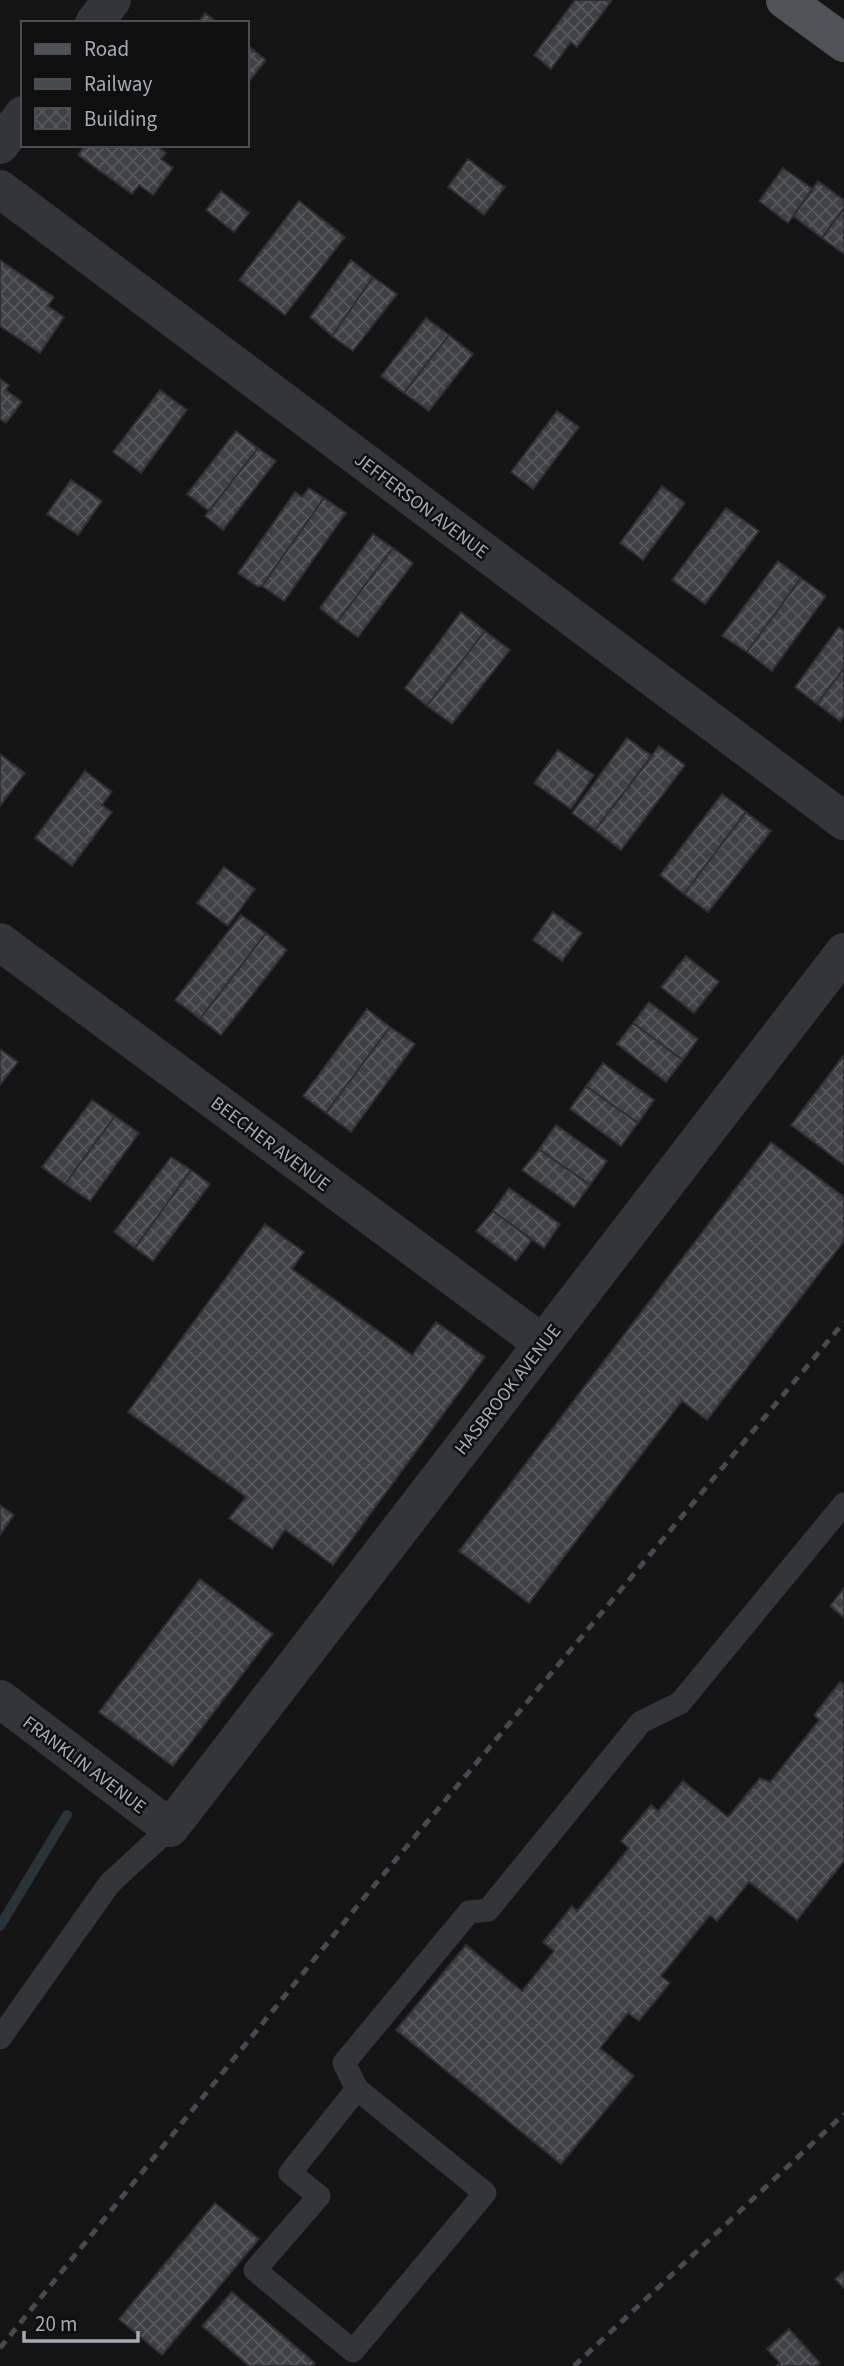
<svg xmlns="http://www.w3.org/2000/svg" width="844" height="2366" viewBox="0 0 844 2366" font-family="'Source Sans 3',sans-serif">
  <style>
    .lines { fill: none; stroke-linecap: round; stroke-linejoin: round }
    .stream { stroke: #29333a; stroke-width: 10 }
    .building { fill: url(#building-cross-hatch); stroke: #2d2d32; stroke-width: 2 }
    .lane { stroke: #34353b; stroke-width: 23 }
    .street { stroke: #34353b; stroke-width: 38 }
    .primary { stroke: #50525a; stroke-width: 38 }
    .rail { stroke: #474950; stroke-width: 5; stroke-dasharray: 9 7; stroke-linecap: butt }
    .labels { text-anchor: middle; stroke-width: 5; stroke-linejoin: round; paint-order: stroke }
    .street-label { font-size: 19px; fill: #a4aab6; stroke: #0f0f10 }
  </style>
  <defs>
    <pattern id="building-cross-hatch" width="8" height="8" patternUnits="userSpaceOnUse" patternTransform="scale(1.75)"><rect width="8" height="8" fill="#3f4046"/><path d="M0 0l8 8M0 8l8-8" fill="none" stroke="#58595e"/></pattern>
  </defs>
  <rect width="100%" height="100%" fill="#141415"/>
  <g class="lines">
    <!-- stream -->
    <path class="stream" d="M0 1926 67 1815"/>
  </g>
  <!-- building -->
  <path class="building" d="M575 0H612L577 47 571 42 551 69 534 55Z
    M205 13 218 23H198Z
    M247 45 266 60 247 84Z
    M85 145H155L166 153 161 159 173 168 153 195 139 185 132 194 78 155Z
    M468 159 505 187 484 215 448 187Z
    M783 168 813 189 788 223 759 201Z
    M818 181 844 200V208L822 238 793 216Z
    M221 191 249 213 234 232 206 210Z
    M299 201 345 237 285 315 239 280Z
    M844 208V254L822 238Z
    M0 260 54 297 48 306 64 317 40 353 0 326Z
    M351 260 373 277 332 336 310 317Z
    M373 277 397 294 353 351 332 336Z
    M426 318 449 335 404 393 381 376Z
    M449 335 473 354 429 411 404 393Z
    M0 379 9 385 6 390 22 402 6 423 0 419Z
    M160 390 187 410 141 473 113 452Z
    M557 411 579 427 533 489 511 472Z
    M236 431 258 448 209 511 187 494Z
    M258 448 276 461 223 530 205 516Z
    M71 480 102 501 78 535 47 514Z
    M662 486 685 503 643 560 620 543Z
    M309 488 324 498 262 586 258 587 238 573 295 492 302 497Z
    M324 498 346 513 284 601 262 586Z
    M726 508 759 531 705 604 672 580Z
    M373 534 393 548 337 622 320 608Z
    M393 548 413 563 358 637 337 622Z
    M778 561 801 578 747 652 722 636Z
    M801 578 826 596 772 671 747 652Z
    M461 612 485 631 427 706 405 688Z
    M839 627 844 631V668L817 704 795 687Z
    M485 631 510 650 452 724 427 706Z
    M844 668V716L840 721 817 704Z
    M627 738 652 756 595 830 572 813Z
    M659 746 685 765 621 850 595 830Z
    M558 750 594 775 571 809 534 783Z
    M0 754 25 773 0 806Z
    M85 771 112 792 102 805 112 812 72 866 35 838Z
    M722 794 746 812 684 894 660 875Z
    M746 812 771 831 708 912 684 894Z
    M224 867 255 889 228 926 197 903Z
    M553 912 582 933 562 961 533 940Z
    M241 915 266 933 200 1019 175 1000Z
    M266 933 287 950 221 1035 200 1019Z
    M686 956 719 982 694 1013 661 987Z
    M649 1002 698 1039 683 1060 633 1023Z
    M367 1009 390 1027 326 1113 303 1096Z
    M633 1023 683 1060 666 1082 617 1044Z
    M390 1027 415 1044 351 1132 326 1113Z
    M0 1049 18 1062 0 1085Z
    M844 1055V1165L791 1125Z
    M603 1063 654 1100 638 1123 586 1086Z
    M586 1086 638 1123 621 1146 570 1109Z
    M92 1100 115 1116 65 1184 42 1167Z
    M115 1116 139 1133 90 1201 65 1184Z
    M556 1125 607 1161 590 1185 539 1149Z
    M771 1142 844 1197V1241L707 1420 682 1401 529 1603 459 1551Z
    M539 1149 590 1185 574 1207 522 1170Z
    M171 1157 191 1170 135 1248 114 1232Z
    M191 1170 210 1184 153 1261 135 1248Z
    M509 1188 560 1224 544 1248 493 1211Z
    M493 1211 532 1240 516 1261 476 1231Z
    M265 1224 304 1252 292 1269 412 1355 436 1322 485 1357 333 1565 285 1530 272 1549 229 1518 246 1497 128 1412Z
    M0 1505 14 1515 0 1535Z
    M200 1579 273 1634 173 1766 99 1712Z
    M844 1588V1618L830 1606Z
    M840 1682 844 1685V1861L797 1920 749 1882 717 1921 710 1915 661 1976 670 1983 639 2021 628 2013 600 2048 634 2076 561 2164 396 2030 466 1945 522 1991 554 1951 543 1942 572 1906 577 1911 629 1848 621 1841 651 1805 658 1811 683 1781 728 1817 760 1778 770 1782 819 1720 814 1715Z
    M215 2203 259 2239 162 2355 119 2319Z
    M844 2271V2288L835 2279Z
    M232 2292 315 2363 312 2366H249L202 2326Z
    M789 2329 820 2363 817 2366H776L780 2363 767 2349Z"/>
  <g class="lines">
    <!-- lane -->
    <path class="lane" d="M0 2038 110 1883 170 1828
      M357 2089 290 2173 319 2196 255 2270 353 2351 485 2193 357 2089 344 2063 469 1912 488 1910 641 1722 680 1703 844 1504"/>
    <!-- street -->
    <path class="street" d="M94 23 112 0
      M0 145 23 115
      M0 189 844 821
      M0 942 542 1343
      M0 1699 170 1828 844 952"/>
    <!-- primary -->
    <path class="primary" d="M785 0 844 43"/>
    <!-- rail -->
    <path class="rail" d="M0 2348 363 1899 844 1322
      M574 2366 844 2114"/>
  </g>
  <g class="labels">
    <!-- street labels -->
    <g class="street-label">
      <text transform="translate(422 505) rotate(37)" y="7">JEFFERSON AVENUE</text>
      <text transform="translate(271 1143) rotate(37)" y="7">BEECHER AVENUE</text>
      <text transform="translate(507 1389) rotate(-52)" y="7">HASBROOK AVENUE</text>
      <text transform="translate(85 1764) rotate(37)" y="7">FRANKLIN AVENUE</text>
    </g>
  </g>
  <!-- legend -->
  <rect x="21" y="21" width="228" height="126" fill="#0f0f10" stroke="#4b4d52" stroke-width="2"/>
  <rect x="35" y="44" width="35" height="10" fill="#50525a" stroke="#4b4d52" stroke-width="2"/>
  <text x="84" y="56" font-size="21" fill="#a4aab6">Road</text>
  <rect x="35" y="79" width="35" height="10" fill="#474950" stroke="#4b4d52" stroke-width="2"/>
  <text x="84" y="91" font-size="21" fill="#a4aab6">Railway</text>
  <rect x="35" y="108" width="35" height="21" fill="url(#building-cross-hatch)" stroke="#4b4d52" stroke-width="2"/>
  <text x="84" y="126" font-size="21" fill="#a4aab6">Building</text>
  <!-- scale -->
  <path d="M24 2331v10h114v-10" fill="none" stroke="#a4aab6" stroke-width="3.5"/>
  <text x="35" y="2331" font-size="21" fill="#a4aab6" stroke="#0f0f10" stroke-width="5" paint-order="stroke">20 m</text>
</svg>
